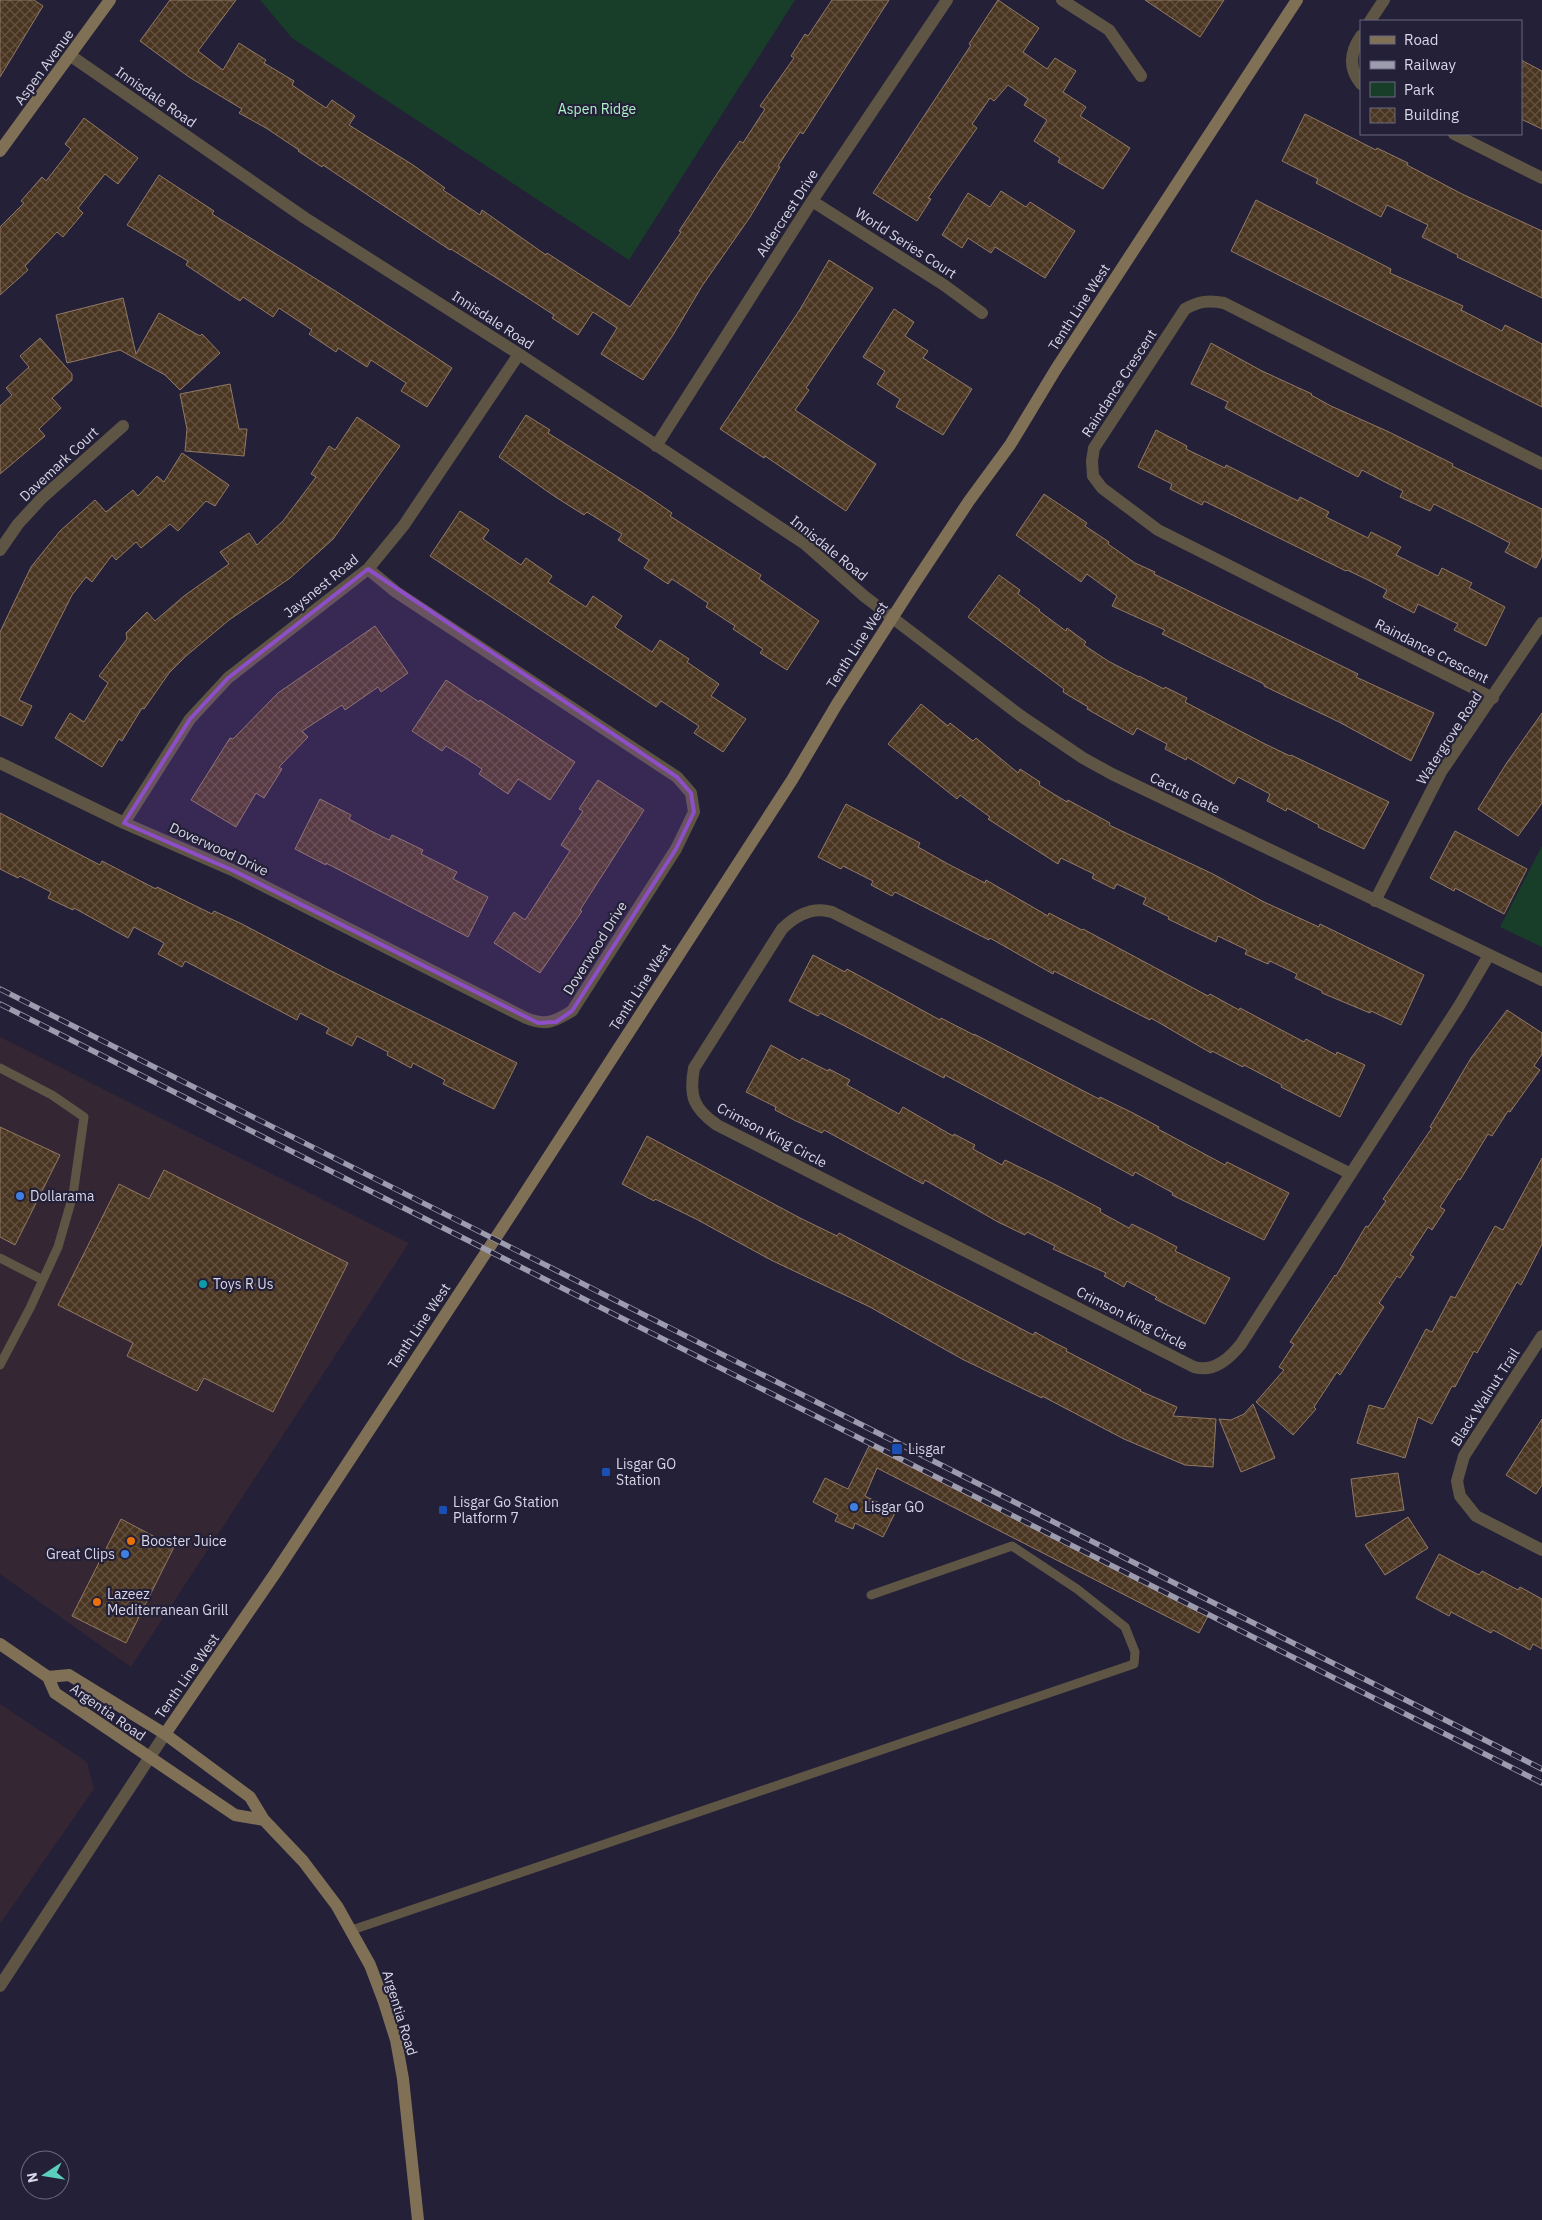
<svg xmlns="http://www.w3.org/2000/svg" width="1542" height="2220" viewBox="0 0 1542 2220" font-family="'IBM Plex Sans',sans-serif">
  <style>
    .commercial { fill: #342633 }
    .green { fill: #183e29 }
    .building { fill: url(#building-cross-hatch); stroke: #917964 }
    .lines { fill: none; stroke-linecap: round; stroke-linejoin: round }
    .lane { stroke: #5f5545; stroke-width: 9 }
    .street { stroke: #5f5545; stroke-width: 12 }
    .secondary { stroke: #807156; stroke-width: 12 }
    .rail-casing { stroke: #9d9bae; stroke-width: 5.5 }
    .rail { stroke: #232038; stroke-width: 4; stroke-dasharray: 11; stroke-linecap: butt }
    .marked { fill: #8e4ec7; fill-opacity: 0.2; stroke: #8e4ec7; stroke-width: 4; stroke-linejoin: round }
    .shop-dot { fill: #3f7fe0; stroke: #232038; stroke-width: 2 }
    .culture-dot { fill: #0f9aa8; stroke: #232038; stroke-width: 2 }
    .transit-dot { fill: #1a4fb4; stroke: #232038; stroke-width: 2 }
    .food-dot { fill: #e8710a; stroke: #232038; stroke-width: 2 }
    .labels { text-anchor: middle; stroke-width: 4.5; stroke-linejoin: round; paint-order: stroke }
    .street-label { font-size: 14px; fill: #d8d7e7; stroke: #232038 }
    .park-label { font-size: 14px; fill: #acf3c6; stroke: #232038 }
    .poi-label { font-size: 14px; fill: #d8d7e7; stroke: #232038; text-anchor: start }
  </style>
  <defs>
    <pattern id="building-cross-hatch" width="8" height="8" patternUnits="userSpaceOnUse" patternTransform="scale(1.25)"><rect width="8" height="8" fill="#4a3521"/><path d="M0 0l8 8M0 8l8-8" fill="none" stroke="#635241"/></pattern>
  </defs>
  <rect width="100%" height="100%" fill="#232038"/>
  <!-- commercial -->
  <path class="commercial" d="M0 1037 409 1243 131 1667 0 1574Z
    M0 1704 87 1762 94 1789 0 1924Z"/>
  <!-- green -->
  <path class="green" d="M260 0H795L629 260 292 38Z
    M1542 846V947L1500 927Z"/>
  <!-- building -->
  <path class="building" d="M0 0H34L43 6 0 77Z
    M170 0H236L198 51 223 70 239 43 266 60 264 63 294 81 292 85 326 108 332 100 355 116 349 125 413 165 445 188 443 190 480 215 482 210 546 255 547 253 630 307 681 232 679 231 723 165 740 141 743 143 765 109 760 106 794 58 791 56 805 34 808 36 832 0H889L803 134 800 132 778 166 780 167 750 217 702 286 673 335 643 380 601 354 617 328 593 312 578 335 552 318 554 315 514 289 451 249 450 250 323 165 322 167 298 151 299 150 266 128 239 113 242 109 189 77 140 41Z
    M998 0 1039 28 1023 52 1047 69 1055 58 1076 71 1063 92 1086 107 1080 116 1130 148 1103 189 1058 162 1060 158 1034 141 1047 120 1024 105 1028 99 1008 85 994 101 990 98 972 124 977 128 928 198 931 199 917 221 873 193 971 45 969 44Z
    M1145 0H1224L1200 37Z
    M1521 60 1542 71V129L1521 119Z
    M1305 114 1376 150 1377 148 1408 163 1407 165 1462 194 1542 231V298L1457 257 1458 255 1422 237 1428 225 1387 205 1381 217 1316 183 1318 179 1282 161Z
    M84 118 138 158 118 184 105 174 78 208 83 213 63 237 57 232 25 266 28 270 0 295V227L24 203 21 201 42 177 46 181 71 149 65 144Z
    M159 175 214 211 212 214 337 292 452 368 427 407 401 391 406 383 371 360 367 367 338 348 336 352 309 334 312 330 279 308 273 317 243 297 240 301 186 265 188 261 127 225Z
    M1001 191 1026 207 1030 202 1075 231 1045 278 995 247 991 253 968 238 962 248 942 235 968 193 990 207Z
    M1256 200 1391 269 1390 273 1463 306 1461 310 1502 331 1505 325 1542 344V407L1231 251Z
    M829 260 873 288 806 388 809 390 795 410 876 464 846 511 765 456 764 458 720 429 799 311Z
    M123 298 136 354 159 313 200 336 202 334 220 353 180 390 165 375 120 350 67 363 56 315Z
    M894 309 914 322 905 336 928 351 923 358 972 389 943 435 896 407 900 399 877 384 885 371 863 357Z
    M40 338 72 374V380L52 398 61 408 39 429 45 436 0 474V406L12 395 6 388 29 367 20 356Z
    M1211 343 1262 371 1312 394 1311 395 1331 406 1389 432 1453 464 1452 466 1542 509V556L1536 568 1505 552 1510 543 1474 524 1434 504 1430 511 1400 497 1403 491 1383 481 1362 470 1358 477 1225 408 1228 402 1191 384Z
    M230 384 239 429H247L244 456 185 451 187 429 180 394Z
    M526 415 550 430 548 433 643 493 672 513 670 516 761 575 759 579 819 621 787 670 760 653 763 649 733 629 735 626 706 607 708 603 672 579 668 584 644 568 649 560 618 540 622 534 587 512 584 515 554 496 499 457Z
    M357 417 400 446 333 539 290 578 229 620 186 656 169 673 144 709 142 708 122 741 119 739 102 767 55 738 70 713 84 722 108 683 99 676 127 639 126 633 147 612 155 621 184 596 229 564 220 552 249 533 257 545 283 521 316 477 311 474 329 446 335 450Z
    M1156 430 1187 446 1186 449 1225 468 1226 465 1298 501 1300 497 1329 512 1326 517 1368 538 1371 532 1401 547 1396 555 1438 576 1442 568 1472 583 1469 588 1505 607 1486 646 1454 630 1458 624 1418 604 1414 613 1383 597 1387 590 1366 579 1347 570 1346 571 1204 501 1202 505 1170 489 1172 484 1138 467Z
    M182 453 229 485 215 506 206 501 178 531 170 524 141 548 136 542 116 560 112 555 92 582 86 577 72 595 19 700 32 706 22 726 0 715V632L31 567 60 531 95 500 106 512 133 490 138 496 157 476 164 482Z
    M1044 494 1087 523 1085 526 1109 542 1108 544 1135 563 1155 572 1154 574 1358 674 1356 677 1434 713 1411 761 1339 722 1264 686V684L1162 634 1165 630 1112 606 1117 596 1087 574 1081 582 1016 535Z
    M460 511 489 530 483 539 521 565 526 558 552 576 548 582 586 607 593 596 622 616 615 627 652 652 660 640 689 659 687 662 719 684 711 696 746 719 723 752 694 733 699 726 661 701 656 707 430 556Z
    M999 575 1020 590 1018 594 1040 610 1039 611 1066 631 1067 628 1086 642 1084 645 1108 661 1139 677V676L1164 689 1165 687 1187 698 1185 702 1263 743 1290 756 1291 755 1389 802 1364 849 1318 827 1319 825 1287 808 1286 811 1267 801 1270 794 1238 777 1234 784 1187 757 1186 760 1165 749 1167 744 1137 728 1133 735 1087 709 1088 707 1063 692 1064 689 968 617Z
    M375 626 408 673 381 692 378 687 345 710 342 705 302 731 308 737 279 767 282 769 264 798 256 793 236 827 191 800 230 738 233 739 278 693Z
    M446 680 479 702 480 700 575 762 550 800 518 779 508 794 479 774 482 769 464 757 446 746 442 751 412 731Z
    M921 704 948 726 950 723 973 741 976 738 1018 773 1020 769 1040 782 1039 785 1067 802 1068 800 1110 823 1109 825 1213 874 1264 902 1319 927 1320 924 1424 975 1401 1025 1371 1011 1370 1013 1322 993V991L1295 978 1297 974 1270 961 1268 964 1245 954 1247 950 1218 936 1216 942 1168 919 1169 917 1143 904 1146 898 1117 884 1114 889 1092 878 1094 874 1061 858 1058 864 988 819 990 817 960 795 957 799 888 744Z
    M1542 713V803L1518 836 1478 809 1506 764Z
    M598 780 644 810 580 910 582 911 540 973 494 943 514 912 525 920 570 851 561 845 583 811 579 809Z
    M320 799 351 815 349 819 369 830 389 840 392 835 423 850 421 854 457 872 453 879 488 897 468 937 326 863V865L295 849Z
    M846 804 920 843 918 847 948 864 985 883 986 880 1048 916 1049 913 1082 930 1083 929 1208 996 1210 994 1239 1010 1240 1008 1304 1042 1306 1039 1336 1055 1337 1052 1365 1065 1340 1117 1281 1087 1282 1085 1244 1065 1243 1067 1212 1051 1211 1053 1151 1018 1150 1020 1054 971 1053 974 990 938 989 940 895 892 892 896 871 885 873 881 843 866 841 869 818 857Z
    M0 813 100 865 102 861 156 889 157 887 212 914 214 911 242 924 327 969 517 1063 494 1109 443 1084 445 1080 413 1063 411 1068 387 1055 388 1052 357 1036 352 1046 326 1033 329 1028 300 1013 297 1020 185 961 182 967 158 954 164 943 134 927 128 938 74 908 73 910 48 898 51 892 20 876 18 878 0 869Z
    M1455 831 1527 869 1504 914 1455 888 1454 891 1430 878Z
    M813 955 845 972 847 969 940 1020 941 1018 974 1035V1034L1099 1099 1100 1097 1133 1113 1159 1127 1158 1129 1225 1165 1227 1162 1289 1193 1264 1240 1172 1195 1173 1193 1135 1172 1133 1176 945 1075 944 1078 820 1013 818 1016 789 1001Z
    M1507 1010 1542 1033V1054L1534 1066 1540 1070 1510 1112 1508 1111 1492 1136 1488 1134 1460 1180 1458 1179 1440 1207 1445 1210 1432 1230 1428 1227 1410 1255 1414 1257 1400 1278 1397 1276 1379 1303 1384 1307 1340 1375 1337 1372 1314 1407 1316 1409 1293 1435 1256 1402 1284 1370 1279 1367 1294 1344 1290 1342 1335 1275 1336 1276 1366 1226 1368 1227 1386 1201 1383 1199 1432 1128 1430 1127 1471 1058Z
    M771 1045 800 1061 802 1058 828 1071 829 1069 850 1080 847 1085 899 1114 903 1107 953 1136 954 1134 975 1145 973 1149 1002 1165 1005 1160 1056 1185 1101 1209 1100 1212 1129 1228 1132 1224 1156 1236 1177 1247 1175 1251 1230 1278 1205 1324 1155 1299 1157 1297 1127 1281 1124 1287 1104 1276 1106 1273 1053 1249 1055 1246 1027 1232 1025 1235 998 1222 925 1180 923 1184 824 1130 822 1133 796 1121 775 1110 776 1107 746 1092Z
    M0 1127 60 1155 15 1245 0 1237Z
    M647 1136 800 1218 837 1236 839 1233 1033 1335 1035 1332 1051 1341 1067 1349 1066 1351 1141 1390 1140 1391 1177 1407 1173 1416 1216 1419 1213 1467 1185 1465 1124 1439 1042 1396V1398L962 1359 870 1307 771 1260 696 1219 655 1199 654 1201 622 1184Z
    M1542 1158V1244L1521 1285 1517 1282 1477 1353 1474 1351 1455 1387 1452 1386 1432 1424 1418 1417 1405 1458 1357 1443 1369 1405 1384 1409 1426 1329 1432 1332 1451 1296 1455 1298 1495 1226 1503 1230Z
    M164 1170 348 1263 273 1412 204 1378 197 1391 127 1356 133 1343 58 1305 119 1184 149 1199Z
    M1253 1404 1275 1458 1241 1472 1219 1419 1231 1420 1244 1414Z
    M1542 1419V1485L1536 1494 1506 1475Z
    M869 1446 1208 1616 1199 1633 877 1468 865 1496 896 1511 883 1537 855 1523 853 1529 835 1521 838 1515 813 1502 825 1478 848 1489Z
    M1398 1473 1404 1510 1356 1517 1351 1479Z
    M1408 1517 1428 1548 1385 1575 1365 1545Z
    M121 1519 174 1547 126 1643 72 1616Z
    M1439 1554 1479 1575 1482 1571 1518 1590 1520 1587 1542 1599V1649L1533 1644 1530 1650 1493 1630 1491 1633 1451 1612 1449 1616 1416 1598Z"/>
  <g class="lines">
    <!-- lane -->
    <path class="lane" d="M0 1068 52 1095 84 1117 73 1195 58 1247 30 1308 0 1365
      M0 1258 43 1280
      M352 1930 1134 1664 1135 1652 1125 1627 1077 1589 1012 1546 871 1595"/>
    <!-- street -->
    <path class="street" d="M1062 0 1109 30 1141 76
      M1370 21 1384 0
      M1361 36C1350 52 1348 68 1361 84
      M71 56 305 218 519 354 805 544 864 596 1021 716 1083 758 1112 774 1542 980
      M1454 134 1542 178
      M812 201 944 285 982 313
      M656 446 812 201 947 0
      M0 550 18 524 42 498 123 426
      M1493 698 1158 530 1102 488 1093 476 1092 461 1094 448 1185 309C1199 301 1209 300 1224 303L1542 464
      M0 763 124 823 232 870 526 1018C546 1026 554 1022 572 1011L676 849 694 812 691 793 677 777 396 592 368 569
      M124 823 190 719 228 678 368 569 404 525 519 354
      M1375 901 1441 772 1542 623
      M1349 1173 832 912C812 906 796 915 782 929L694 1068C689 1096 693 1108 717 1125L1194 1367C1214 1373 1230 1358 1241 1344L1459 1006 1489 955
      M1542 1336 1464 1456 1457 1481 1460 1496 1476 1516 1542 1550
      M0 1986 165 1734"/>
    <!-- secondary -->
    <path class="secondary" d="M0 151 110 0
      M0 1644 48 1677 55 1693 235 1815 264 1820
      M48 1677 69 1675 165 1734 250 1797 264 1820 303 1861 337 1906 370 1965 384 2002 396 2040 403 2079 418 2220
      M165 1734 276 1572 514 1210 792 780 837 704 914 584 969 501 1010 445 1056 369 1297 0"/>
    <!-- rail casing -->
    <g class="rail-casing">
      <path id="rail" d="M0 989 1542 1769
        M0 1004 1542 1783"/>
    </g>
    <!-- rail -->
    <use href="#rail" class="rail"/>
  </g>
  <!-- marked area -->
  <path class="marked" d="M368 569 677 777 691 793 694 812 676 849 572 1011 556 1022 538 1023 232 870 124 823 190 719 228 678Z"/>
  <!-- markers -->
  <g class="shop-dot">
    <circle cx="20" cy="1196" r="5"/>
    <circle cx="854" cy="1507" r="5"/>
    <circle cx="125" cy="1554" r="5"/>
  </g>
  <circle class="culture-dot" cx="203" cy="1284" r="5"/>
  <g class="transit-dot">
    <rect x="891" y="1443" width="12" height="12" rx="2.5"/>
    <rect x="601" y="1467" width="10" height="10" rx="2.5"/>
    <rect x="438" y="1505" width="10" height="10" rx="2.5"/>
  </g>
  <g class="food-dot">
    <circle cx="131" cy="1541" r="5"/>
    <circle cx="97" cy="1602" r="5"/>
  </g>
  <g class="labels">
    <!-- street labels -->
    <g class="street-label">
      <text transform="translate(44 67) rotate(-54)" y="5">Aspen Avenue</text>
      <text transform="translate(156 97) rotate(35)" y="5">Innisdale Road</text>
      <text transform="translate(787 213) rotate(-57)" y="5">Aldercrest Drive</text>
      <text transform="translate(906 243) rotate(33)" y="5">World Series Court</text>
      <text transform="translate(1079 307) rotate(-57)" y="5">Tenth Line West</text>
      <text transform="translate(493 320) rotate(33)" y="5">Innisdale Road</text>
      <text transform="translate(1119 383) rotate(-57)" y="5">Raindance Crescent</text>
      <text transform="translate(59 464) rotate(-43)" y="5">Davemark Court</text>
      <text transform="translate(829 548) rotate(39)" y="5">Innisdale Road</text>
      <text transform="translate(321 586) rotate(-39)" y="5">Jaysnest Road</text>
      <text transform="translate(857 645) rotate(-57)" y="5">Tenth Line West</text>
      <text transform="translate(1432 651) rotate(27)" y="5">Raindance Crescent</text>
      <text transform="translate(1449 738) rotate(-57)" y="5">Watergrove Road</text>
      <text transform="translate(1185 793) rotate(26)" y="5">Cactus Gate</text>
      <text transform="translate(219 849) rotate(25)" y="5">Doverwood Drive</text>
      <text transform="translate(595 948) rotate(-58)" y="5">Doverwood Drive</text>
      <text transform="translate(640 987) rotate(-57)" y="5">Tenth Line West</text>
      <text transform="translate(772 1135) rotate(28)" y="5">Crimson King Circle</text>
      <text transform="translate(1132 1318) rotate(27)" y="5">Crimson King Circle</text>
      <text transform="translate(419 1326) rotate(-56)" y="5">Tenth Line West</text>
      <text transform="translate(1485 1397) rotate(-57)" y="5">Black Walnut Trail</text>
      <text transform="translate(187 1676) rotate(-55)" y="5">Tenth Line West</text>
      <text transform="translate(108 1712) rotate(35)" y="5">Argentia Road</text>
      <text transform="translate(400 2013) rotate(73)" y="5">Argentia Road</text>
    </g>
    <!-- park labels -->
    <g class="park-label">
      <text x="597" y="114">Aspen Ridge</text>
    </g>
    <!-- poi labels -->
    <g class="poi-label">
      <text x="30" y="1201">Dollarama</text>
      <text x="213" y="1289">Toys R Us</text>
      <text x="908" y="1454">Lisgar</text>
      <text x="616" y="1469">Lisgar GO<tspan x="616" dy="16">Station</tspan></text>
      <text x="453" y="1507">Lisgar Go Station<tspan x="453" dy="16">Platform 7</tspan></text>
      <text x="864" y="1512">Lisgar GO</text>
      <text x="141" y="1546">Booster Juice</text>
      <text x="115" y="1559" text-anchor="end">Great Clips</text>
      <text x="107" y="1599">Lazeez<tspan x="107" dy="16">Mediterranean Grill</tspan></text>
    </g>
  </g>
  <!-- legend -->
  <rect x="1360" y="20" width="162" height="115" fill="#232038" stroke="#6b697e"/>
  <rect x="1370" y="36" width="25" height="8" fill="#807156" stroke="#6b697e"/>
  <text x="1404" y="45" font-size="15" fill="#d8d7e7">Road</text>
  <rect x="1370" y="61" width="25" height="8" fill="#9d9bae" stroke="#6b697e"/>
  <text x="1404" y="70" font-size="15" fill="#d8d7e7">Railway</text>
  <rect x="1370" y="82" width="25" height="15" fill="#183e29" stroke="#6b697e"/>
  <text x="1404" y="95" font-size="15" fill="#d8d7e7">Park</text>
  <rect x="1370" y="108" width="25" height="15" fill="url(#building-cross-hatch)" stroke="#6b697e"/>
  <text x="1404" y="120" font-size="15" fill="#d8d7e7">Building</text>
  <!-- north arrow -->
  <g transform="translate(45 2175) rotate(258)"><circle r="24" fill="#232038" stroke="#6b697e"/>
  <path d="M0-4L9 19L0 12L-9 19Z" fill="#5bcebc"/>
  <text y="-8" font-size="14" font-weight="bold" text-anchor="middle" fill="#d8d7e7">N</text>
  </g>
</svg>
